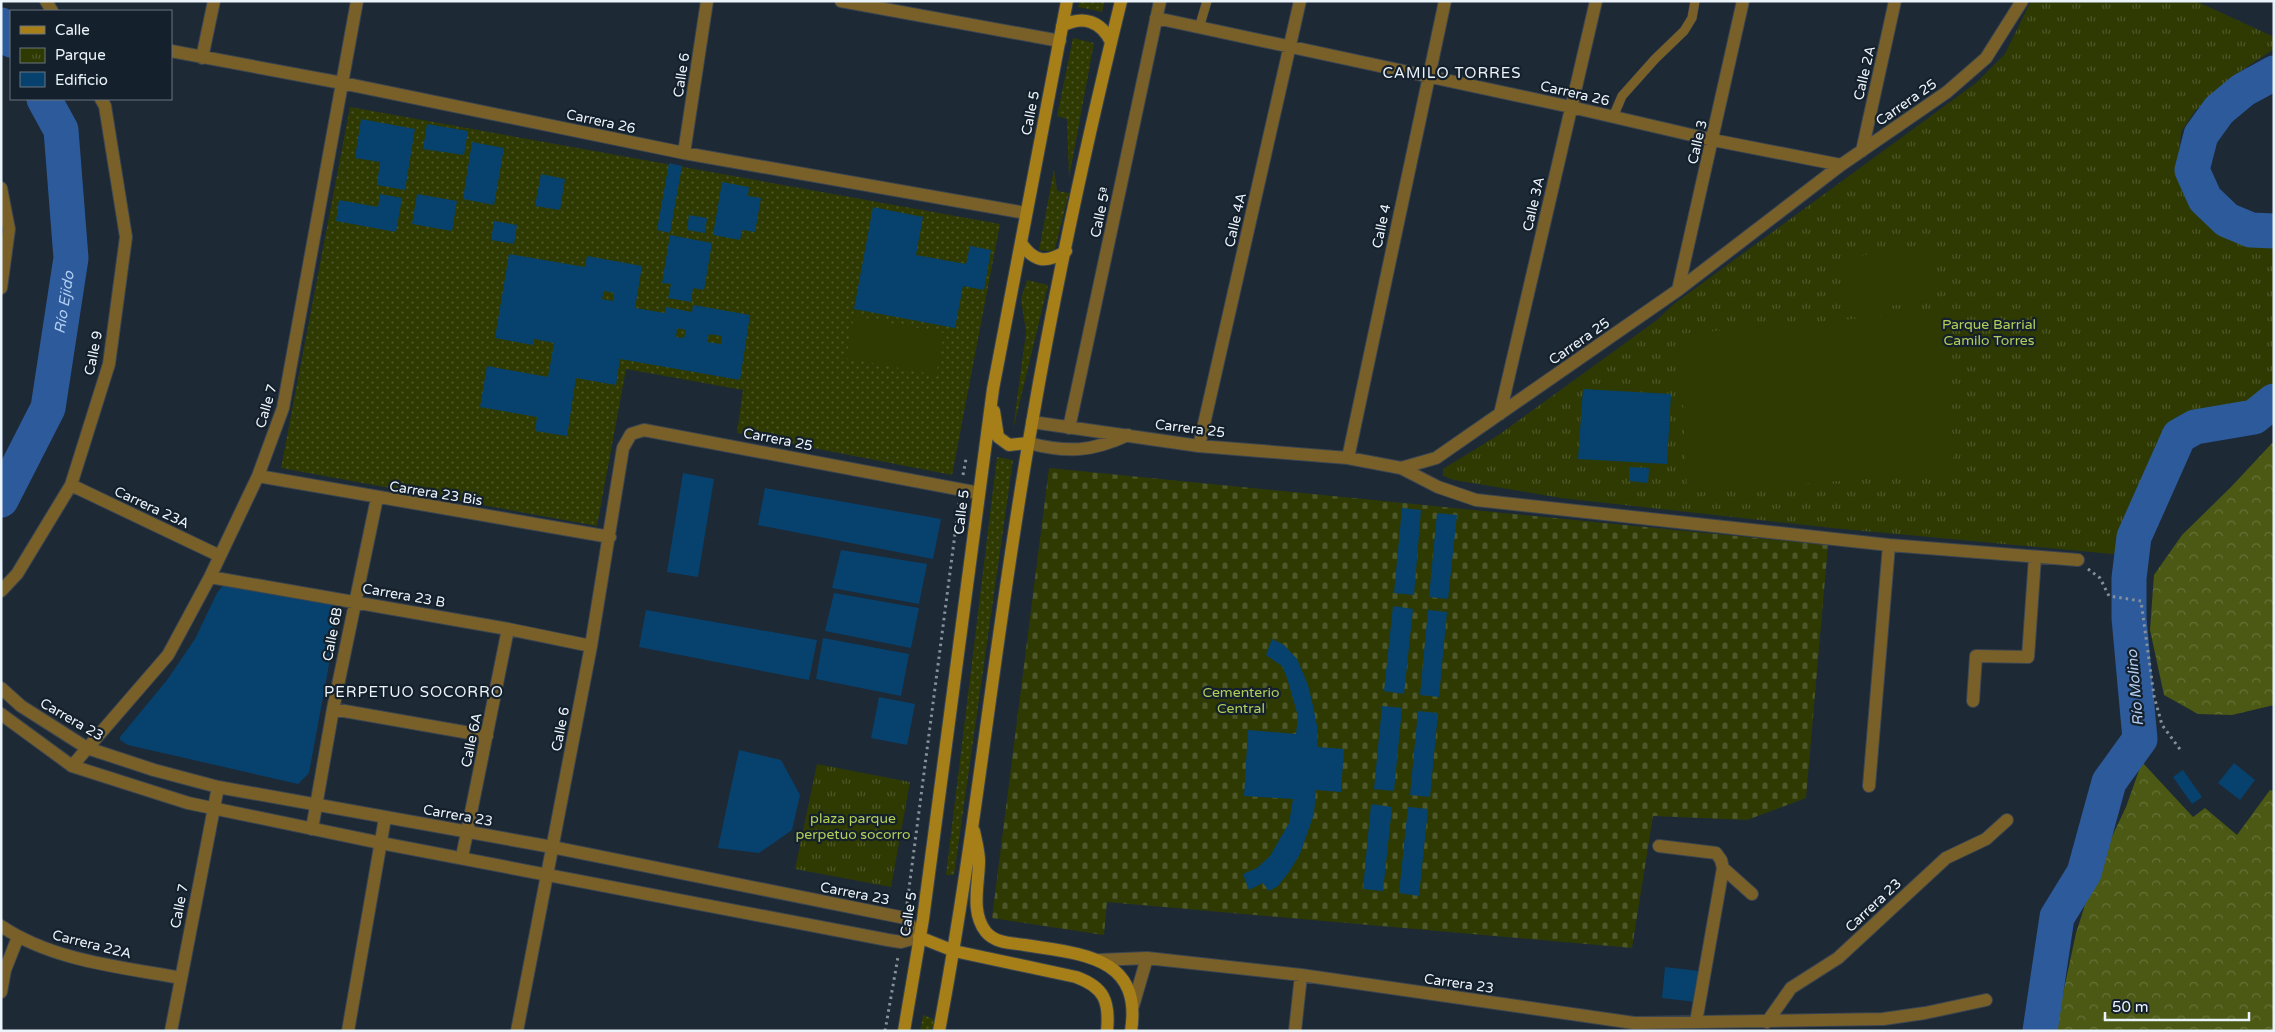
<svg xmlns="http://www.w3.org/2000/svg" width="2275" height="1032" viewBox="0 0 2275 1032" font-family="'Varela Round',sans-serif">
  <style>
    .grass { fill: url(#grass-dots) }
    .forest { fill: url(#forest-crowns) }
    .cemetery { fill: url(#cemetery-stones) }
    .park { fill: url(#park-tufts) }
    .garden { fill: #2f3a03 }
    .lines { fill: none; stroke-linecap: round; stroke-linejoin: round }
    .river { stroke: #2c5a9b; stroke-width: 35 }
    .building { fill: #07426e; fill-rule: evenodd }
    .service-casing { stroke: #3a4551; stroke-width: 10 }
    .minor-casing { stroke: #3a4551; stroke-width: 14 }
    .tertiary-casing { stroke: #3a4551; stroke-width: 14 }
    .secondary-casing { stroke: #3a4551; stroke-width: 14 }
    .path { stroke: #86909a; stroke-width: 3; stroke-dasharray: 2.5 4; stroke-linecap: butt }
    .service { stroke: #796029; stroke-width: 9 }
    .minor { stroke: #796029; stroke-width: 12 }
    .tertiary { stroke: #796029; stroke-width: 12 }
    .secondary { stroke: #a77f18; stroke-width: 12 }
    .labels { text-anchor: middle; stroke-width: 4.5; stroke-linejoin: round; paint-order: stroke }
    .street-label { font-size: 14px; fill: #ebf3fb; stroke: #14202b }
    .park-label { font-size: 14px; fill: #b3cf5a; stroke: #14202b }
    .neighbourhood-label { font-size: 15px; letter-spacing: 1px; fill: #ebf3fb; stroke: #14202b }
    .water-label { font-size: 15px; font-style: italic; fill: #b3cdf2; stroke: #14202b }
  </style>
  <defs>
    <pattern id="grass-dots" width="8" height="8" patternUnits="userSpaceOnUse" patternTransform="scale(1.25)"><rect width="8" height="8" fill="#2f3a03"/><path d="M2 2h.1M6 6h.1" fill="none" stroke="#4d5729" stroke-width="1.8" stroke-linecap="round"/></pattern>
    <pattern id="forest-crowns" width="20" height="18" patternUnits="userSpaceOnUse" patternTransform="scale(1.25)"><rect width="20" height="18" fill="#4b5914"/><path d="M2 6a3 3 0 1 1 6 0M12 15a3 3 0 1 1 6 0" fill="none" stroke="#657137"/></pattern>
    <pattern id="cemetery-stones" width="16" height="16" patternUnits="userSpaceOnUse" patternTransform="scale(1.25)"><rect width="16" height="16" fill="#2f3a03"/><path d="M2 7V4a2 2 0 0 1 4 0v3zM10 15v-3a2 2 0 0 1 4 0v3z" fill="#4d5729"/></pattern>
    <pattern id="park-tufts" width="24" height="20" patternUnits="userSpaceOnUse" patternTransform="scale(1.25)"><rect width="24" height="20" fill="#2f3a03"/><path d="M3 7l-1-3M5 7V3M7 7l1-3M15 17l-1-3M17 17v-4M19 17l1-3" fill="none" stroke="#4d5729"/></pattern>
  </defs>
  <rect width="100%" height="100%" fill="#1d2935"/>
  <!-- grass -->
  <path class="grass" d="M1080 1H1105L1102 12 1078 7Z
    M1073 38 1094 43 1069 178 1067 119 1057 116Z
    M350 107 1000 224 952 475 737 433 743 390 626 369 597 526 281 468Z
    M1054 169 1057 191 1069 193 1054 252 1039 250Z
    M1027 280 1048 285 1013 430 1026 332 1021 299Z
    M997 457 1013 460 954 875H946Z
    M923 1015 934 1019 932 1031H920Z"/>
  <!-- forest -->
  <path class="forest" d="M2274 441V705L2232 715 2198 714 2164 695 2150 630 2154 575 2182 535 2231 487Z
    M2142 762 2193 817 2205 808 2237 835 2270 790 2274 791V1031H2055L2076 933 2097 868 2126 807Z"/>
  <!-- cemetery -->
  <path class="cemetery" d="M1049 468 1828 545 1806 798 1747 820 1653 816 1632 948 1107 902 1104 935 992 918Z"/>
  <!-- park -->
  <path class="park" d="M2031 1H2196L2274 37V49L2229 79 2195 111 2181 132 2178 162 2191 203 2213 227 2248 242 2274 243V386C2240 415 2216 412 2177 424 2152 467 2135 507 2123 555L1832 528 1561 498 1454 480 1443 476V469L1500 434 1657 320 1674 304 1976 83 2005 54Z
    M817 764 910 782 891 887 795 869Z"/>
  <!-- garden -->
  <path class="garden" d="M1930 244 1937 299 1845 312 1842 259Z
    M1945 311 1954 472 1687 493 1680 334Z
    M854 316 944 333 936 375 846 358Z"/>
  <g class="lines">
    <!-- river -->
    <g class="river">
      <path d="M1 25 11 40"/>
      <path d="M2274 73 2243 90 2219 110 2201 135 2192 170 2205 199 2227 220 2251 230 2274 231"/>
      <path id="s1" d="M1 500 48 408 71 258 61 130 44 99"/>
      <path d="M2040 1031 2057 917 2084 873 2109 782 2140 739 2129 618V578L2134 537 2179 436 2195 427 2254 417 2274 401"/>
    </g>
  </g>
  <!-- building -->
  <path class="building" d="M361 119 415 129 405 190 377 185 380 162 355 158Z
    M427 124 468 131 464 155 423 149Z
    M472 142 504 148 494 205 463 199Z
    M669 163 682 166 670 233 657 230Z
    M541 174 565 179 560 210 535 206Z
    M722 182 749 187 748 196 761 198 755 232 742 230 740 240 713 235Z
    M380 194 402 198 396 232 336 221 339 200 378 207Z
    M417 194 457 201 452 231 412 224Z
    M873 207 923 217 916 255 966 264 970 246 991 250 984 290 963 286 955 328 854 309Z
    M689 215 707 218 705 233 687 230Z
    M494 221 517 225 514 244 491 240Z
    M670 235 712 243 704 290 693 288 691 302 668 298 671 284 662 283Z
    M509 254 585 267 587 256 642 266 635 308 665 313 666 307 692 312 693 305 750 315 740 380 620 359 616 385 576 378 567 436 535 431 537 417 480 407 487 366 548 377 554 343 534 339 533 345 495 338ZM604 291 614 293 613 301 602 299ZM677 328 686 330 684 338 676 337ZM709 334 722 336 721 344 707 342Z
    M1583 389 1671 394 1667 464 1578 459Z
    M1629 467 1649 468 1648 483 1629 481Z
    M683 473 714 479 698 577 667 572Z
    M765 488 941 519 933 559 758 525Z
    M1402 508 1421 510 1414 595 1394 593Z
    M1437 513 1457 515 1448 599 1429 597Z
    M841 550 927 564 919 604 832 588Z
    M224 584 337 605 336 627 309 773 298 784 128 745 120 740V737L167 680 195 639 217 593Z
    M834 593 919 608 911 648 825 631Z
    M1393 606 1413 609 1404 694 1384 691Z
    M646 610 817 640 809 680 639 647Z
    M1428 610 1447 612 1439 697 1420 695Z
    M823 638 909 654 901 696 816 679Z
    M1272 639 1284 645 1297 659 1308 685 1313 706 1317 726V747L1344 749 1341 792 1316 790 1314 814 1300 854 1289 872 1278 886 1269 891 1263 883 1249 890 1243 874 1257 868 1270 856 1289 823 1293 799 1244 796 1248 730 1296 734 1298 716 1287 678 1282 666 1266 655Z
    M879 697 915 704 907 745 871 738Z
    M1382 706 1402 708 1394 791 1374 789Z
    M1418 711 1438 713 1430 797 1410 795Z
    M739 750 781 760 800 795 792 830 759 853 718 848Z
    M2234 763 2255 780 2240 800 2218 783Z
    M2183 770 2202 797 2192 804 2173 777Z
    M1371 804 1392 807 1383 891 1363 889Z
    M1408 807 1428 809 1419 896 1399 893Z
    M1665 967 1699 971 1696 1002 1662 998Z"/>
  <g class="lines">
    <!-- service casing -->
    <g class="service-casing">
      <path id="service" d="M1199 28 1207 1
        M1613 117 1622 96 1655 59 1684 31 1692 18 1695 1"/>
    </g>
    <!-- minor casing -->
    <g class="minor-casing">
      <path id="minor" d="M46 1 52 11
        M841 1 1060 41
        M1156 18 1571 107 1713 140 1841 165
        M171 51 342 83 684 153 1026 213
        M202 58 214 1
        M1862 151 1895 1
        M684 153 707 1
        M1678 290 1743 1
        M1500 414 1596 1
        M1032 422 1199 446 1348 458 1401 468 1436 458 1678 290 1841 165 1947 92 1986 58 2022 1
        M1069 428 1160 1
        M1028 443C1068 453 1091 452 1128 435
        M1199 446 1300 1
        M1348 458 1445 1
        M1401 468 1438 487 1476 500 1889 545 2078 560
        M258 476 610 537
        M71 485 220 556
        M210 577 508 629 591 646
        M1 591 17 574 71 485 109 364 126 237 105 106 101 99
        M1973 701 1976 656 2028 657 2035 557
        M333 709 487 736
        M72 766 168 655 210 577 258 476 283 408 357 1
        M1869 786 1889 545
        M312 829 333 709 377 498
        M1659 846 1716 853 1721 860 1723 868 1696 1022
        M462 857 508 629
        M1723 868 1752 894
        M1 926C53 961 121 967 181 978
        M1099 960 1147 958 1301 975 1634 1023 1883 1019 1925 1013 1986 1000
        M1 992 5 970 18 937
        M1133 1006 1147 958
        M1767 1022 1791 988 1838 958 1946 858 1986 839 2007 820
        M348 1031 385 818
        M517 1031 591 646 623 448 631 434 644 430 979 493
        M1295 1031 1301 975"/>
    </g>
    <!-- tertiary casing -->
    <g class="tertiary-casing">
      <path id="tertiary" d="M1 188 9 229 1 288
        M1 688 21 706 87 748 154 770 218 787 552 847 905 918 919 937 901 942 888 940 381 843 188 803 72 766 1 714
        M171 1031 218 787"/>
    </g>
    <!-- secondary casing -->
    <g class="secondary-casing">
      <path id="secondary" d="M1062 26C1083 15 1101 21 1111 42
        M1021 243C1034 262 1046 264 1066 251
        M994 411 998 437 1009 445 1028 443
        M974 831C976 841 979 851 979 861 979 884 970 912 986 932 995 943 1011 943 1025 945 1079 954 1143 955 1131 1031
        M919 937 954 951 1076 977C1104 987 1110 1001 1107 1031
        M904 1031 923 919 993 389 1067 1
        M939 1031C977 829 996 625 1032 423 1056 282 1087 140 1121 1"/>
    </g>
    <!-- path -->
    <path class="path" d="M963 475 966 459
      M2088 569 2100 578 2109 596 2141 601 2154 696 2162 725 2182 752
      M907 904 959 503
      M885 1031 898 957"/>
    <!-- service -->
    <use href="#service" class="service"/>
    <!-- minor -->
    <use href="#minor" class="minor"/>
    <!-- tertiary -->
    <use href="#tertiary" class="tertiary"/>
    <!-- secondary -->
    <use href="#secondary" class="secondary"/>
  </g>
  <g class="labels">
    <!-- street labels -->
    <g class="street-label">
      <text transform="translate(1864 73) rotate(-77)" y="5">Calle 2A</text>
      <text transform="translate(681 75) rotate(-81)" y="5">Calle 6</text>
      <text transform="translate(1575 93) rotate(13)" y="5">Carrera 26</text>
      <text transform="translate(1906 102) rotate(-35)" y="5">Carrera 25</text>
      <text transform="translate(1030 113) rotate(-79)" y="5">Calle 5</text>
      <text transform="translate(601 121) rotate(12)" y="5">Carrera 26</text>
      <text transform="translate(1697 142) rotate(-77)" y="5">Calle 3</text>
      <text transform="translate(1533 204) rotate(-77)" y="5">Calle 3A</text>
      <text transform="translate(1100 212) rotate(-78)" y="5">Calle 5ª</text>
      <text transform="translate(1235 220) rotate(-77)" y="5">Calle 4A</text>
      <text transform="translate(1381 226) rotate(-78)" y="5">Calle 4</text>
      <text transform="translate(1579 341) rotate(-35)" y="5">Carrera 25</text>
      <text transform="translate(93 353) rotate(-79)" y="5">Calle 9</text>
      <text transform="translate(266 406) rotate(-74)" y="5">Calle 7</text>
      <text transform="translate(1190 428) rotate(7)" y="5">Carrera 25</text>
      <text transform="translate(778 439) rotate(11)" y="5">Carrera 25</text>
      <text transform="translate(436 493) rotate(9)" y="5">Carrera 23 Bis</text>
      <text transform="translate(152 507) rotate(25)" y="5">Carrera 23A</text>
      <text transform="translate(961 512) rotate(-83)" y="5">Calle 5</text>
      <text transform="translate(404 595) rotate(10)" y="5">Carrera 23 B</text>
      <text transform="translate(332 634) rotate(-79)" y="5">Calle 6B</text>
      <text transform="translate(72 719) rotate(30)" y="5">Carrera 23</text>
      <text transform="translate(560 729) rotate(-79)" y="5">Calle 6</text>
      <text transform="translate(471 740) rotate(-78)" y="5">Calle 6A</text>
      <text transform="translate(458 815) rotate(10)" y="5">Carrera 23</text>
      <text transform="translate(855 893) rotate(11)" y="5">Carrera 23</text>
      <text transform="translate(1873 905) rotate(-43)" y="5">Carrera 23</text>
      <text transform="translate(179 906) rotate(-79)" y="5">Calle 7</text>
      <text transform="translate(908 914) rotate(-81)" y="5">Calle 5</text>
      <text transform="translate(92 944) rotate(14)" y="5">Carrera 22A</text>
      <text transform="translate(1459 983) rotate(8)" y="5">Carrera 23</text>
    </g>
    <!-- park labels -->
    <g class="park-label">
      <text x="1989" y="329">Parque Barrial<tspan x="1989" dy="16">Camilo Torres</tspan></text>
      <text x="1241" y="697">Cementerio<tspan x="1241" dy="16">Central</tspan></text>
      <text x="853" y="823">plaza parque<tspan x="853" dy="16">perpetuo socorro</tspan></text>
    </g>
    <!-- neighbourhood labels -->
    <g class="neighbourhood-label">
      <text x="1452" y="78">CAMILO TORRES</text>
      <text x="414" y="697">PERPETUO SOCORRO</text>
    </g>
    <!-- water labels -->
    <g class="water-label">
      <text dy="5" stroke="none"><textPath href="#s1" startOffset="210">Río Ejido</textPath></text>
      <text transform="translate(2135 688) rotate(-95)" y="5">Río Molino</text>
    </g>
  </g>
  <!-- border -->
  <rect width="2275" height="1032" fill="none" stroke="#ebf3fb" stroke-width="5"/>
  <!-- legend -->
  <rect x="10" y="10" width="162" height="90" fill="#14202b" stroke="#6a747e"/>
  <rect x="20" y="26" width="25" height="8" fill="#a77f18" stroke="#6a747e"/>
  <text x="55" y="35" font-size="15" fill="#ebf3fb">Calle</text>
  <rect x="20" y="48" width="25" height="15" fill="url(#park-tufts)" stroke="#6a747e"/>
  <text x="55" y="60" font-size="15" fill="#ebf3fb">Parque</text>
  <rect x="20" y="72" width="25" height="15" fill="#07426e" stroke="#6a747e"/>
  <text x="55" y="85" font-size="15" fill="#ebf3fb">Edificio</text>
  <!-- scale -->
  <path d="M2105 1012v8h144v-8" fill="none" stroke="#ebf3fb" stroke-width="2.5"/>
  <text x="2112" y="1012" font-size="15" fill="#ebf3fb" stroke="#14202b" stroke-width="4" paint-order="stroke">50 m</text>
</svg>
